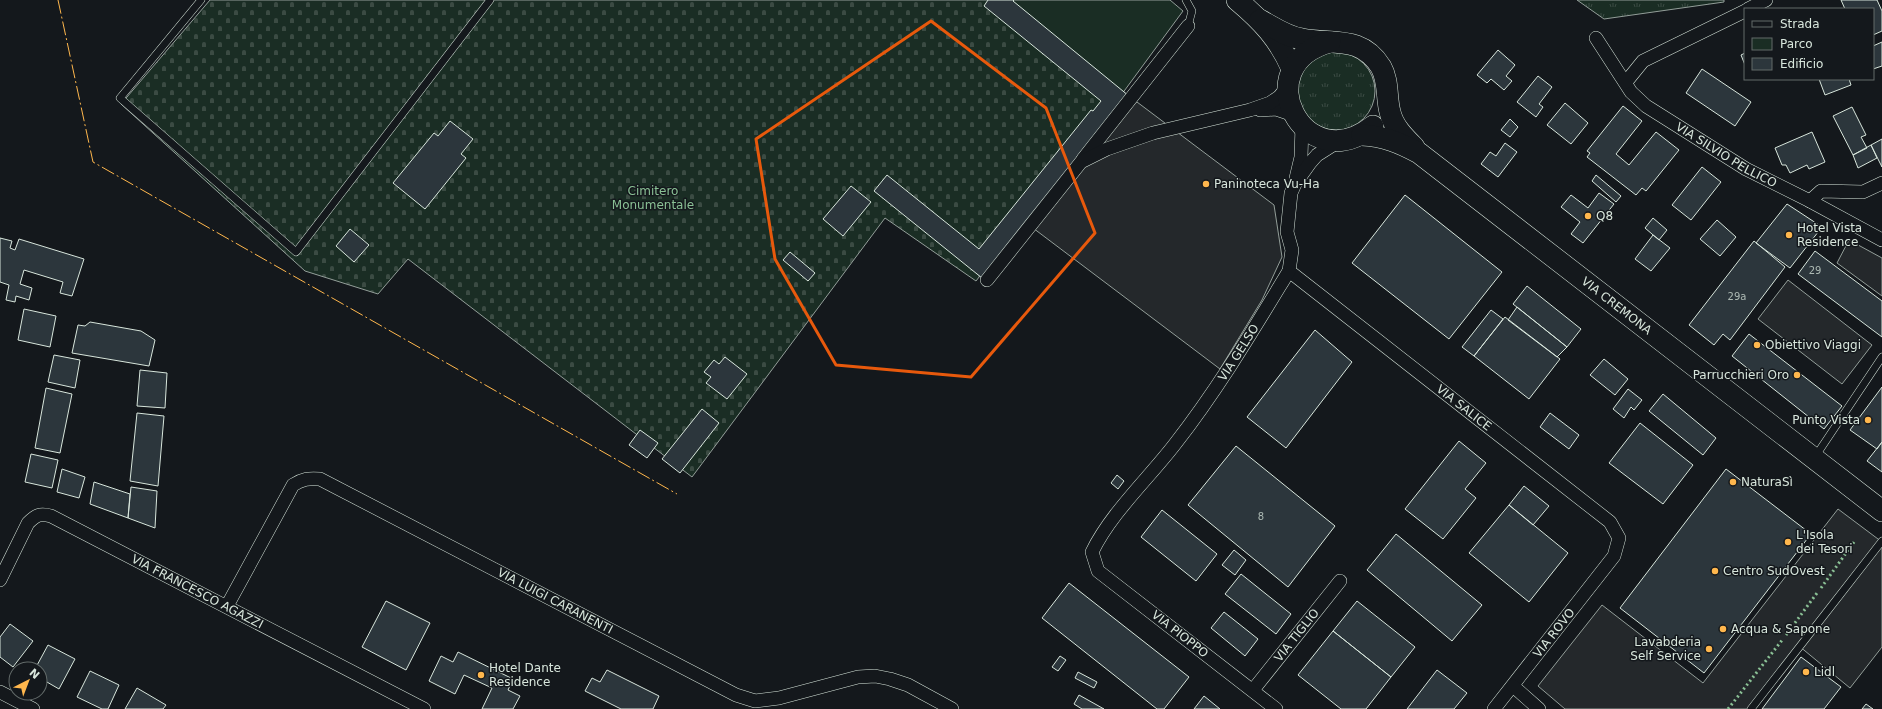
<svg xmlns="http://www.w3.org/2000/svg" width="1882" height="709" viewBox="0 0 1882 709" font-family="'DejaVu Sans',sans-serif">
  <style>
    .grass { fill: url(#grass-tufts); stroke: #939e99 }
    .cemetery { fill: url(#cemetery-stones); stroke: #939e99 }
    .green { fill: #1a2d24; stroke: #939e99 }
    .parking { fill: #24282b; stroke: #939e99 }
    .building { fill: #2c363c; stroke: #d8e6dc }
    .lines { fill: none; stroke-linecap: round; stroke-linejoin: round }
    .service-casing { stroke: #d8e6dc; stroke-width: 8 }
    .minor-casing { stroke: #d8e6dc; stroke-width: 14 }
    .primary-casing { stroke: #d8e6dc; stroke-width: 22 }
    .service { stroke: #14181c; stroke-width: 7 }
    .minor { stroke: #14181c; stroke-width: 13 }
    .primary { stroke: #14181c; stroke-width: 21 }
    .hedge { stroke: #8ac095; stroke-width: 3; stroke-dasharray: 2 3; stroke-linecap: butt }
    .power { stroke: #ffb74d; stroke-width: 1; stroke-dasharray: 14 3 2 3; stroke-linecap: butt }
    .marked { fill: none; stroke: #e8590c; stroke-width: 3; stroke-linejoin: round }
    .poi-dot { fill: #ffb74d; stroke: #14181c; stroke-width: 1.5 }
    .labels { text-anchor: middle; stroke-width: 3; stroke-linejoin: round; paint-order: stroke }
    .number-label { font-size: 10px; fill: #adbab4 }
    .street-label { font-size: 12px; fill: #d8e6dc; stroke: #14181c }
    .poi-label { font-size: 12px; fill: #d8e6dc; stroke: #14181c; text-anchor: start }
    .park-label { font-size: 12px; fill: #8ac095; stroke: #14181c }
  </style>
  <defs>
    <pattern id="grass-tufts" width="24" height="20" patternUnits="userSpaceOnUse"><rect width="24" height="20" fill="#1a2d24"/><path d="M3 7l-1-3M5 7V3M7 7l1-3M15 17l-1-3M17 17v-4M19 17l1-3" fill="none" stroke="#3b4b43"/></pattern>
    <pattern id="cemetery-stones" width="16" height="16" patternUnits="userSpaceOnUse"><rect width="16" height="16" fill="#1a2d24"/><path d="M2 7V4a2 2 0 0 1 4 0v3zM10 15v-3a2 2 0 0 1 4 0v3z" fill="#3b4b43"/></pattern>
  </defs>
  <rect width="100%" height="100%" fill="#14181c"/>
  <!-- grass -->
  <path class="grass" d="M1577 0H1724V2L1604 19Z
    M1297 91a39 39 0 1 1 78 0a39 39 0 1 1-78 0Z"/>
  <!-- cemetery -->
  <path class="cemetery" d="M210 0H1011L1119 98 976 281 885 218 692 477 408 259 378 294 305 271 121 104Z"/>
  <!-- green -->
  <path class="green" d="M1011 0H1170L1183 11 1119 98Z"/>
  <!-- parking -->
  <path class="parking" d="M1126 102H1137L1274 205 1282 257 1262 300 1220 369 1025 222Z
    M1849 240 1882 258V296L1837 263Z
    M1788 280 1872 345 1842 384 1758 319Z
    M1838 509 1882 542V647L1850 688 1799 646 1751 709H1565L1538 686 1602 605 1703 683Z"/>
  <!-- building -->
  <path class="building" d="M988 0H1014L1013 1 1129 96 982 278 874 191 887 175 979 249 1091 110 1093 111 1101 101 984 6Z
    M1841 0H1877L1882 11V31L1873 35V9H1845Z
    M1882 42V66L1873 69V46Z
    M1498 50 1515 65 1506 76 1512 81 1504 90 1491 79 1487 83 1477 75Z
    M1745 53V65L1741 55Z
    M1702 69 1751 102 1735 126 1686 93Z
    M1538 76 1552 87 1539 104 1543 107 1536 117 1517 102Z
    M1819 79H1849L1851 85 1825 95Z
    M1565 103 1588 123 1571 144 1547 125Z
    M1623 106 1642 121 1616 154 1629 165 1656 132 1679 150 1646 191 1642 188 1636 195 1587 157 1590 153 1587 151Z
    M1852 107 1866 135 1861 137 1867 148 1853 155 1833 116Z
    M1510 119 1518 127 1510 137 1501 130Z
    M450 121 473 139 461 154 466 158 425 209 393 183 434 133 438 136Z
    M1812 132 1825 162 1809 169 1807 165 1790 173 1786 165H1782L1775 148Z
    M1882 139V167L1871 145Z
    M1505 143 1517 152 1498 177 1481 164 1490 152 1496 156Z
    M1871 145 1877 158 1858 168 1853 155Z
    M1702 167 1721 182 1691 220 1672 205Z
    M1596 175 1621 196 1616 202 1592 181Z
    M851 186 871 202 843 236 823 219Z
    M1599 193 1614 204 1583 243 1571 234 1580 222 1561 207 1571 195 1588 208Z
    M1405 195 1502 272 1449 339 1352 263Z
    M1787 204 1822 227 1790 268 1756 243Z
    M1653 218 1667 230 1659 240 1645 228Z
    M1717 220 1736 237 1720 256 1700 239Z
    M350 229 369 245 354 262 336 246Z
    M1653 235 1670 248 1651 271 1635 259Z
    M0 238 12 241 10 248 15 250 19 239 84 259 72 296 60 293 63 282 24 270 20 284 32 288 29 300 16 296 15 302 6 300 9 285 0 282Z
    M1754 241 1785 267 1730 340 1723 334 1714 345 1689 325Z
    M1815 251 1882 301V337L1798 274Z
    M790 252 815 273 808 281 783 260Z
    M1527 286 1581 329 1567 347 1513 304Z
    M1517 307 1567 347 1557 357 1508 320Z
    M24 309 56 316 50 347 18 340Z
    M1491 310 1503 319 1474 356 1462 347Z
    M1505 317 1560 359 1529 399 1474 356Z
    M90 322 141 331 155 340 149 366 72 353 78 325 85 326Z
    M1315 330 1352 362 1286 448 1247 417Z
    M1749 334 1842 406 1824 429 1732 356Z
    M54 355 80 360 75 388 48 382Z
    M725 357 747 374 727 399 706 383 711 377 704 372 714 360 719 364Z
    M1604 359 1628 379 1615 395 1590 375Z
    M140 370 167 373 165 408 137 406Z
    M1882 387V442L1877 449 1850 430Z
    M46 388 72 394 60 453 35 448Z
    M1628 389 1642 400 1634 410 1631 407 1624 418 1613 409Z
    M1663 394 1716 438 1703 455 1649 411Z
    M702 409 719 423 680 473 662 459Z
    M137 413 164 416 158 486 130 481Z
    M1550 413 1579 435 1569 449 1540 427Z
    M1640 423 1693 465 1663 504 1609 463Z
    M640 430 658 443 647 458 629 445Z
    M1459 441 1486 463 1465 489 1476 498 1443 539 1405 509Z
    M1882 442V472L1867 461Z
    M1236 446 1335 526 1288 587 1188 505Z
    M31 454 58 460 52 488 25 482Z
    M62 469 85 477 79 498 57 492Z
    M1726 469 1811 534 1704 673 1620 608Z
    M1117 475 1124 481 1118 489 1111 483Z
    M94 482 130 494 128 518 90 504Z
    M1524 486 1549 506 1533 525 1509 505Z
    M131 487 157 491 155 528 128 518Z
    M1509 505 1568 553 1529 602 1469 553Z
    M1162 510 1217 554 1196 581 1141 537Z
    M1396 534 1482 605 1452 641 1367 570Z
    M1234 550 1246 560 1235 575 1222 565Z
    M1241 574 1291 614 1276 634 1225 594Z
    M1069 583 1189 677 1164 709H1157L1042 618Z
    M386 601 430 623 406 670 362 647Z
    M1357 601 1415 647 1391 677 1333 631Z
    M1224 612 1258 639 1245 656 1211 628Z
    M10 624 33 641 13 667 0 657V637Z
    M1333 631 1391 677 1366 709H1341L1298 675Z
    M48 645 75 659 59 689 40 678V669H35Z
    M458 652 513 679 508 690 520 696 513 709H482L492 688 464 675 455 694 429 681 441 656 453 662Z
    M1060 656 1066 660 1058 671 1052 667Z
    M1801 657 1841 687 1824 709H1762Z
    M607 670 659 696 653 709H621L585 691 592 678 600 682Z
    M1437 670 1467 693 1454 709H1407Z
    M90 671 119 685 108 709H102L77 697Z
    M1078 672 1097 682 1094 688 1075 678Z
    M137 688 166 705 163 709H125Z
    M1079 695 1104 709H1082L1074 704Z
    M1204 696 1220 709H1194Z
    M1866 704 1873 709H1862Z"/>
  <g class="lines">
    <!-- service casing -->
    <g class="service-casing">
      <path id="service" d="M201 0 120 98 296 252 490 0
        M1186 0 1192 11 1188 26
        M1815 457 1882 357
        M1751 709 1882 541"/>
    </g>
    <!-- minor casing -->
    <g class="minor-casing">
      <g id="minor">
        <path d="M1748 9 1766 0"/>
        <path id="s1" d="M1596 38 1631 92 1646 106 1746 169 1810 201 1882 240"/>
        <path d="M1626 82 1643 61 1745 11"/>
        <path d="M1260 110 1276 109 1294 115"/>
        <path d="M1083 159 1188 26"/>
        <path d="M1296 178 1301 157 1302 126"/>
        <path d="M1810 201 1821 191 1863 192 1882 183"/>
        <path id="s2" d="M1289 271 1610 522 1619 538 1614 556 1494 709"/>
        <path d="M987 280 1081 162 1107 149 1153 133 1250 110 1270 103 1279 97 1288 86"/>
        <path id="s3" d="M0 580 28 523C36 515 40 513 51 516L424 709"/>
        <path id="s4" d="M227 606 293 485C302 479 309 478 320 479L736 695 755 701 779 698 858 677 875 676 890 679 908 685 952 709"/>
        <path d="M1513 686 1539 709"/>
        <path id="s5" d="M1253 690 1340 581"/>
        <path d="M0 692 33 709"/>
        <path id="s6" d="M1276 709 1098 571 1092 552C1111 513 1148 479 1175 444 1218 389 1253 330 1289 271L1292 250 1287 232 1291 193 1295 184 1310 163 1317 155 1339 141"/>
      </g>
    </g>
    <!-- primary casing -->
    <g class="primary-casing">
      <g id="primary">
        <path d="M1237 0C1262 21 1279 39 1292 69"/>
        <path d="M1260 20C1273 27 1287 37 1302 39 1333 45 1361 35 1381 67 1389 81 1386 97 1390 112 1393 126 1404 137 1414 147"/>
        <path d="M1330 42C1245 65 1304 181 1373 126"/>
        <path id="s7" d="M1362 135C1384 136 1400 143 1419 153L1882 511"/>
      </g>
    </g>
    <!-- service -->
    <use href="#service" class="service"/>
    <!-- minor -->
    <use href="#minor" class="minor"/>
    <!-- primary -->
    <use href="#primary" class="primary"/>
    <!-- hedge -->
    <path class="hedge" d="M1821 588 1854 542
      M1786 635 1817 593
      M1728 709 1783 639"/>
    <!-- power -->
    <path class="power" d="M58 0 93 162 677 494"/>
  </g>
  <!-- marked area -->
  <path class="marked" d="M931 21 1046 108 1095 233 971 377 836 365 775 259 756 139Z"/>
  <!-- markers -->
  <g class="poi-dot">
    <circle cx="1206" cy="184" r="4"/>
    <circle cx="1588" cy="216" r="4"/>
    <circle cx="1789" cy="235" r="4"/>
    <circle cx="1757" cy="345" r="4"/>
    <circle cx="1797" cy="375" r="4"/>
    <circle cx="1868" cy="420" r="4"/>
    <circle cx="1733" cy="482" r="4"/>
    <circle cx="1788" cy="542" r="4"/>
    <circle cx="1715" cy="571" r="4"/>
    <circle cx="1723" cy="629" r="4"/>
    <circle cx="1709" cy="649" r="4"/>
    <circle cx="1806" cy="672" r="4"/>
    <circle cx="481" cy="675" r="4"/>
  </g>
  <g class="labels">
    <!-- number labels -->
    <g class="number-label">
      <text x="1815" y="274">29</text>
      <text x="1737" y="300">29a</text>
      <text x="1261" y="520">8</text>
    </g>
    <!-- street labels -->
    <g class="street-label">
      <text dy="4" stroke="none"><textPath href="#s1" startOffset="179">VIA SILVIO PELLICO</textPath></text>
      <text dy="4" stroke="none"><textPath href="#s7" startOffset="310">VIA CREMONA</textPath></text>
      <text dy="4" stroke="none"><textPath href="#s6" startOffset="493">VIA GELSO</textPath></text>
      <text dy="4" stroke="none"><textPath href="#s2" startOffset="222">VIA SALICE</textPath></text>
      <text dy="4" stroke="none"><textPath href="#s3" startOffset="254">VIA FRANCESCO AGAZZI</textPath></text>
      <text dy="4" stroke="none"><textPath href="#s4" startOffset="431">VIA LUIGI CARANENTI</textPath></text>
      <text transform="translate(1554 633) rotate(-52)" y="4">VIA ROVO</text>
      <text transform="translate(1180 634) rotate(38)" y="4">VIA PIOPPO</text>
      <text dy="4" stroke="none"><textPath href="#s5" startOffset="70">VIA TIGLIO</textPath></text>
    </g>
    <!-- poi labels -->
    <g class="poi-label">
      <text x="1214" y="188">Paninoteca Vu-Ha</text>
      <text x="1596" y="220">Q8</text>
      <text x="1797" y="232">Hotel Vista<tspan x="1797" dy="14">Residence</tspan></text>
      <text x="1765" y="349">Obiettivo Viaggi</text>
      <text x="1789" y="379" text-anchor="end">Parrucchieri Oro</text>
      <text x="1860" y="424" text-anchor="end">Punto Vista</text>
      <text x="1741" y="486">NaturaSì</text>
      <text x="1796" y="539">L'Isola<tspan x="1796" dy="14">dei Tesori</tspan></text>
      <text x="1723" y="575">Centro SudOvest</text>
      <text x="1731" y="633">Acqua &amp; Sapone</text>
      <text x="1701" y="646" text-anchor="end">Lavabderia<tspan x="1701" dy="14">Self Service</tspan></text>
      <text x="489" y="672">Hotel Dante<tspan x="489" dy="14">Residence</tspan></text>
      <text x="1814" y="676">Lidl</text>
    </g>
    <!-- park labels -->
    <g class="park-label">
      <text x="653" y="195">Cimitero<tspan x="653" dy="14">Monumentale</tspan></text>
    </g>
  </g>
  <!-- legend -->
  <rect x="1744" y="8" width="130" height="72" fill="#14181c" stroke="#626a69"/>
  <rect x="1752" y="21" width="20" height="6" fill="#14181c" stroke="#626a69"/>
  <text x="1780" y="28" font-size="12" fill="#d8e6dc">Strada</text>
  <rect x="1752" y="38" width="20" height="12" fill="#1a2d24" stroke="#626a69"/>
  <text x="1780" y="48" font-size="12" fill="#d8e6dc">Parco</text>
  <rect x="1752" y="58" width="20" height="12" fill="#2c363c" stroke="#626a69"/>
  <text x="1780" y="68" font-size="12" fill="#d8e6dc">Edificio</text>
  <!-- north arrow -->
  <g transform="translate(28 681) rotate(42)"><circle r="19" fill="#14181c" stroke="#626a69"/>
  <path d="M0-3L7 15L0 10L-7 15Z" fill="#ffb74d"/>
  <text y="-6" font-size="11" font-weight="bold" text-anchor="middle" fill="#d8e6dc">N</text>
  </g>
</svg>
